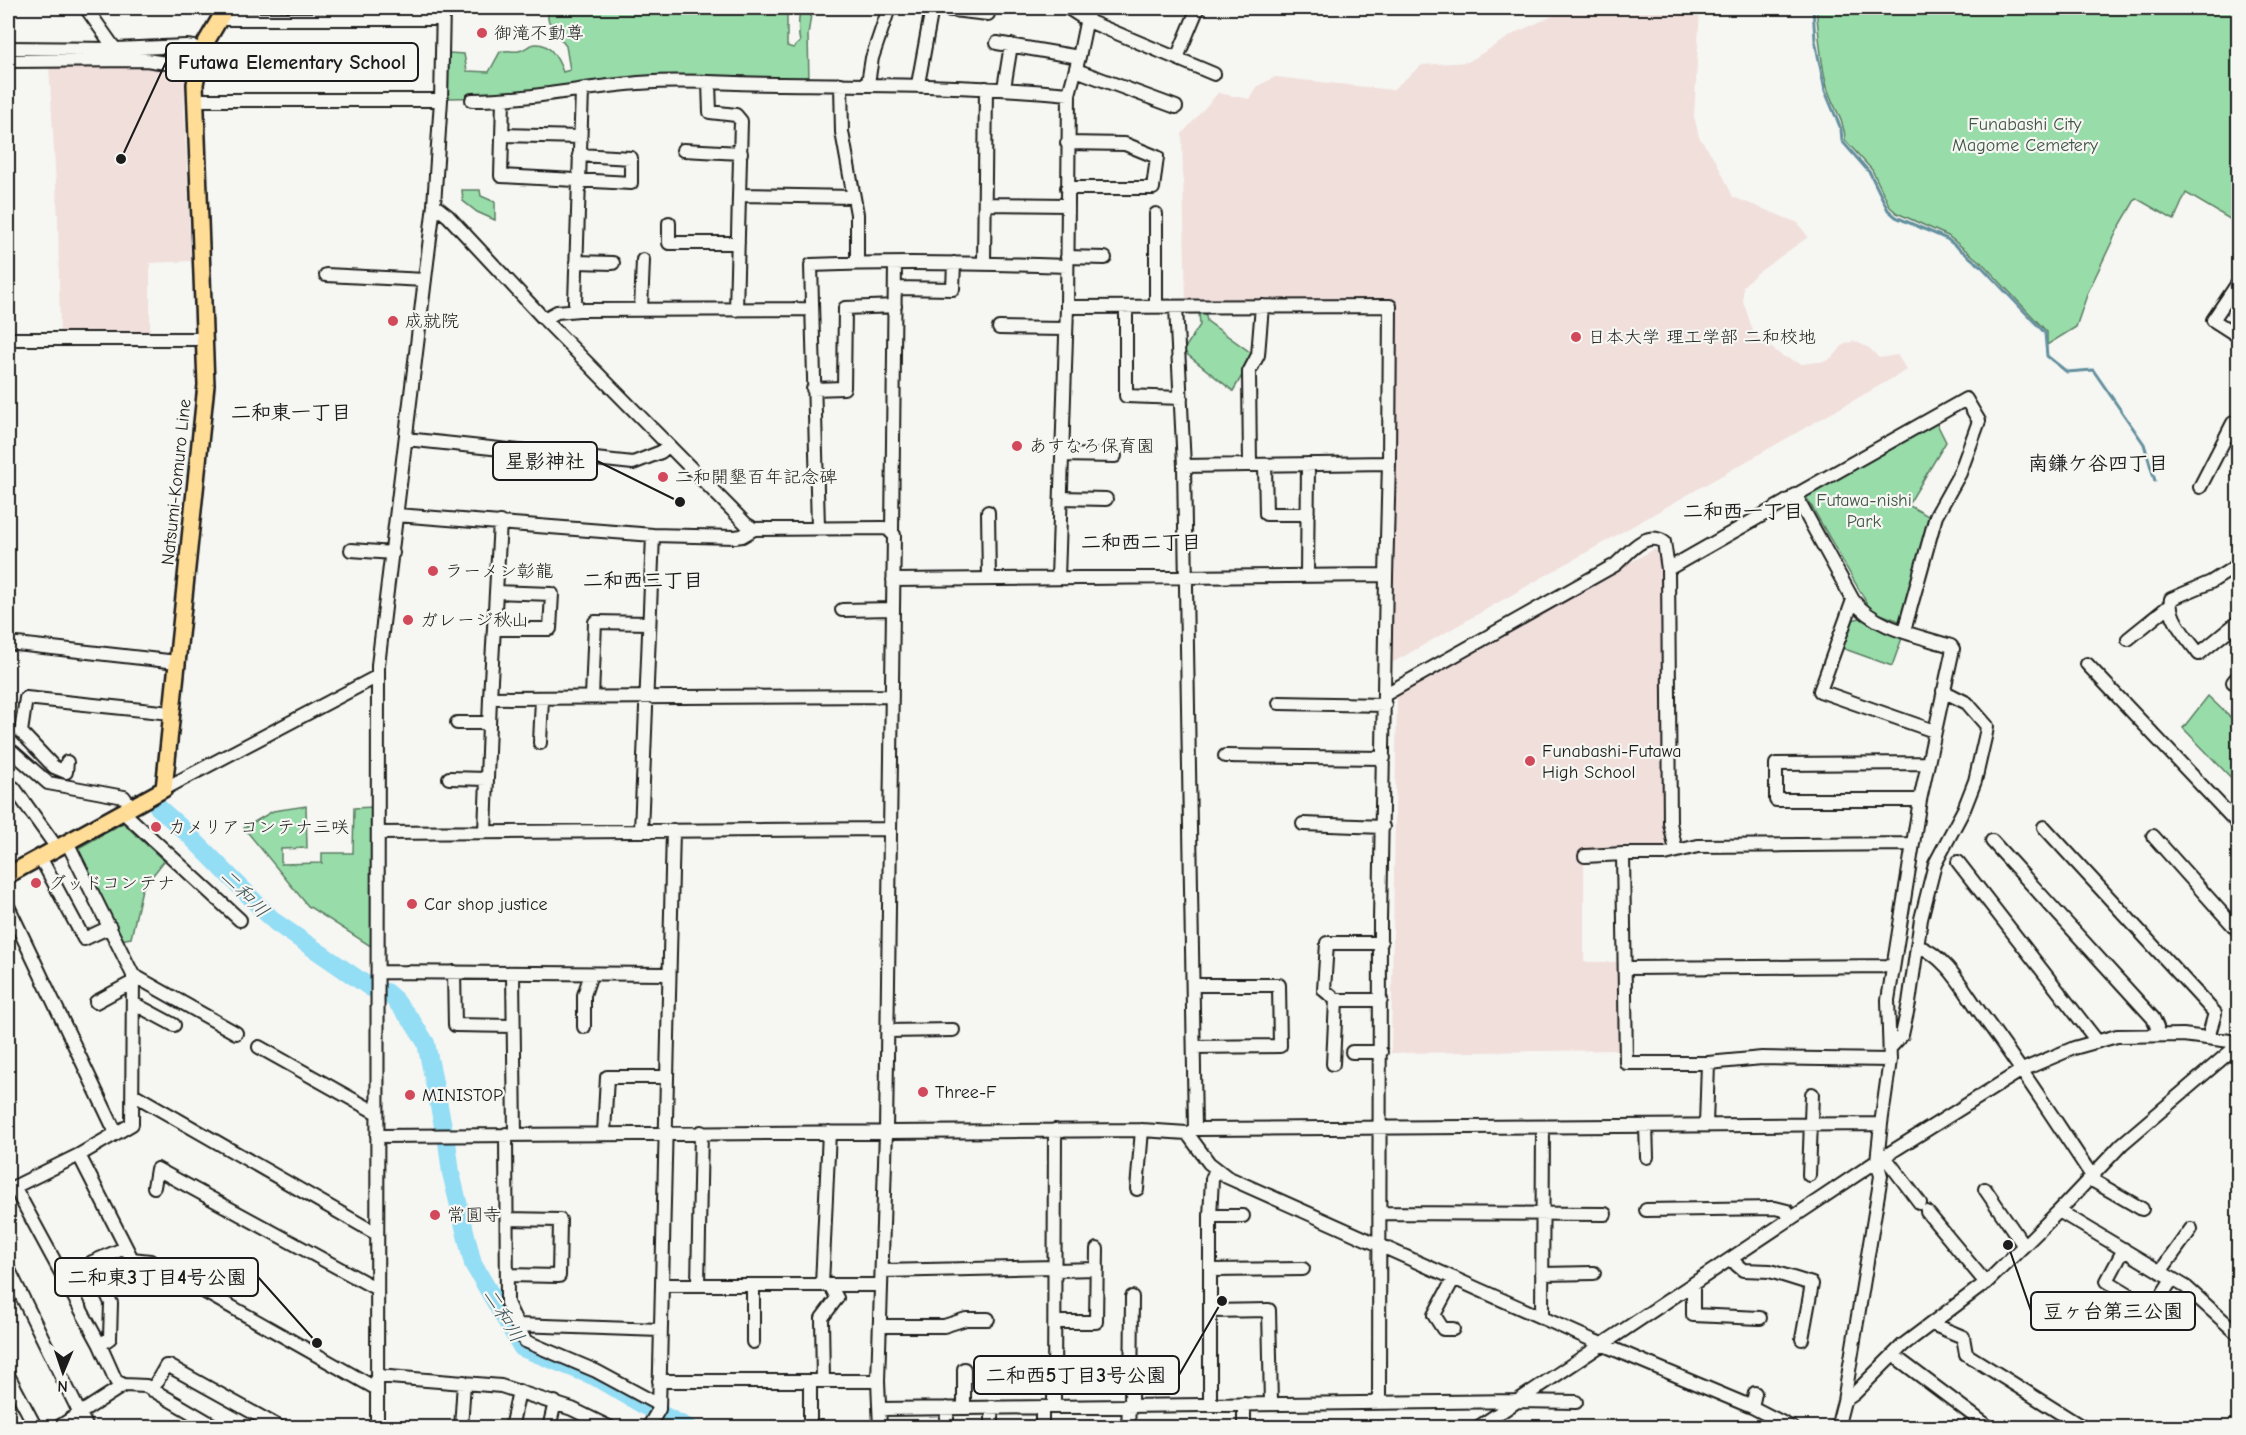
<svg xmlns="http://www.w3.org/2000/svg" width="2246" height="1435" viewBox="0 0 2246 1435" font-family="'Comic Neue','Klee One',sans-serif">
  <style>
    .built { fill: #f1dfdb }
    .green { fill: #98dca9; stroke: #5a7c62; stroke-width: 1.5 }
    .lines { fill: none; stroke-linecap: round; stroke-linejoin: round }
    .stream { stroke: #63909e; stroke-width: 3 }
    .river { stroke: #93ddf5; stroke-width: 18 }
    .minor-casing { stroke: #1c1c1c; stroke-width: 16 }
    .major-casing { stroke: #1c1c1c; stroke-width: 20 }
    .minor { stroke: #f6f6f2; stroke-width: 12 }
    .major { stroke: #ffdd96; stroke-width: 15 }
    .poi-dot { fill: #d1495b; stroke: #f6f6f2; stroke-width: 2 }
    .labels { text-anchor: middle; stroke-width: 4.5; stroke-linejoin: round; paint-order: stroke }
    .poi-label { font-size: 18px; fill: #1c1c1c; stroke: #f6f6f2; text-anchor: start }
    .park-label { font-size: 18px; fill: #415646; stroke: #f6f6f2 }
    .street-label { font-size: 18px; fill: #1c1c1c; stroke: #f6f6f2 }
    .neighbourhood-label { font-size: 20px; font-weight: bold; fill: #1c1c1c; stroke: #f6f6f2 }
    .water-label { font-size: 20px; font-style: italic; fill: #40565d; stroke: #f6f6f2 }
    .leader { fill: none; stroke: #1c1c1c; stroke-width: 2 }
    .callout-dot { fill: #1c1c1c; stroke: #f6f6f2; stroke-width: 2 }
    .callout { fill: #f6f6f2; stroke: #1c1c1c; stroke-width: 2 }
    .callout-label { font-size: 20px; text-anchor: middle; font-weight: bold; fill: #1c1c1c }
  </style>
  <rect width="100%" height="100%" fill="#f6f6f2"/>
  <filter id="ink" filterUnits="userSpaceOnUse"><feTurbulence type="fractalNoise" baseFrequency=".0167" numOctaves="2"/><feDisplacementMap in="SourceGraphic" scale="12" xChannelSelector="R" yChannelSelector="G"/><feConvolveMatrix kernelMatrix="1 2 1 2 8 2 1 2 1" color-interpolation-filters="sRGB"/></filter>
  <g filter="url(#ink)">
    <!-- built -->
    <path class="built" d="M1571 8H1700L1694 116 1699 137 1716 161 1733 197 1798 223 1808 237 1756 274 1743 286V301L1754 334 1782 356 1802 364 1827 361 1836 354 1843 345 1854 341 1869 348 1879 358 1897 355 1907 370 1390 664 1393 300 1186 304 1182 134 1218 93 1249 99 1258 86 1275 77 1392 90 1422 65 1468 62 1517 32Z
      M49 64H180L187 68 184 99 191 261 150 263V337L60 338 58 219Z
      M1654 549 1661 553 1665 825 1668 844 1666 848 1584 851V962H1621L1622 1050 1391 1053 1397 696Z"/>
    <!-- green -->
    <path class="green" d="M280 8H435L436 13 283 15Z
      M548 8H787V46L793 48 800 42C797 30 799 19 800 8H812L808 35 809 82H729L507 97 447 98 449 53 464 54 467 71 489 72 500 52C510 49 510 52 518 51 522 51 527 47 531 45 549 39 558 58 563 72L570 70 566 46 552 28 548 19Z
      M1816 8H2238V224L2186 193 2174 220 2136 198 2118 229 2088 292 2076 327 2047 345V332L1984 265 1948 236 1897 213 1890 207 1872 170 1845 140C1845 120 1832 106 1827 87 1820 60 1819 34 1816 8Z
      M462 190H480L481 196 495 202V220L477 212 463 201Z
      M1205 311 1207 321 1254 355 1233 391 1183 351 1200 325 1199 312Z
      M1935 420 1946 442 1908 505 1932 518 1902 622 1875 612 1869 607 1804 493Z
      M1860 618 1876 628 1902 638 1892 666 1842 648 1852 620Z
      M2208 696 2232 719 2238 712V785L2183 728Z
      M306 806 307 848 281 849V864L322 863V853H353L354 808 373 807 372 947 308 906 244 828 273 811Z
      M123 823 164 861 142 889 131 938 120 940 75 850Z"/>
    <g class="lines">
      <!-- stream -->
      <path class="stream" d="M1813 8 1815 40 1825 91 1841 129 1842 141 1870 173 1888 210 1896 217 1947 239 1982 267 2045 333 2047 356 2067 372 2093 370 2144 444 2155 481"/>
      <!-- river -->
      <path class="river" d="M158 807 187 833 275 922 371 988
        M386 992 394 999 412 1021 426 1043 443 1126
        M447 1142 451 1173 473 1264 522 1348 595 1377 655 1412
        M661 1414 689 1428"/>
      <!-- minor casing -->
      <g class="minor-casing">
        <path id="minor" d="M86 8 115 49
          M935 8 988 14
          M1068 8 1088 21 1214 74
          M218 19H443
          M997 43 1079 57
          M8 48 115 49 186 46 194 47 201 52
          M1177 58 1197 10 1192 8
          M8 61 146 60 166 63 199 59
          M1076 70 1176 107
          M709 83 710 112 736 115 741 121 736 310
          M868 83 872 58 889 8
          M841 84 842 132 857 214V263
          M918 84 932 8
          M1004 88 1011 45
          M195 100H441
          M472 100C533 100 592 85 654 82 696 80 739 84 781 84 878 85 973 85 1069 94
          M503 100 501 176 631 183V158L579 155
          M503 135 580 137
          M683 150 741 153
          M1067 188H1153L1157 157 1125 144 1067 143
          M739 195 854 197
          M986 204 1067 205
          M434 205 448 216 544 319 746 524 754 529 883 528 888 529 894 535 886 1131 878 1381 880 1428
          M669 223V243H738
          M1067 257 1105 258
          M576 262 613 263
          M984 263 986 88
          M326 275 425 280
          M2238 283 2213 320 2238 336
          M895 288 953 289 954 263
          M1067 307 1390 306 1389 463 1386 577
          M1126 307V396L1181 398
          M1156 307V214
          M1176 307 1184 466 1195 1129
          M641 309 643 260
          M579 310 575 302 582 91
          M544 319 557 312 579 310 811 309
          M999 328 1066 329
          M8 339H205
          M813 389 844 388 845 308 895 306
          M406 439 633 463 661 452 668 446
          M1062 455 1115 456
          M1250 465 1249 372 1258 355 1262 306
          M1265 465 1266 514H1308
          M1184 466 1389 463
          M2200 487 2233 423
          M1794 496 1966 399 1979 421 1960 473 1936 516 1904 631
          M1061 498 1106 499
          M988 512 989 579
          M397 515 653 535 735 537 742 536 754 529
          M818 527 811 265C896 261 982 263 1067 266
          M892 532 895 264
          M351 550 393 553
          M2238 565 2211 582 2171 599C2167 618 2189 640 2199 654L2238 622
          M1307 576 1308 464
          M1058 578 1067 307 1069 94 1079 57 1089 8
          M893 580 1383 575 1386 577 1380 921 1379 1402
          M1853 600 1820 691 1934 731
          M842 610 893 609
          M494 629H550L552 594 496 592
          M2128 639 2169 606
          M8 643 177 662
          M2087 664 2238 824
          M2233 682 2238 676
          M1386 694 1615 565C1629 553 1645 530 1664 542L1668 569
          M592 697 595 622 649 623
          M490 698 892 696
          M1279 703 1385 705
          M457 723H489
          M540 743 542 698
          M8 756 13 752 48 783 124 797 131 807
          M1225 756 1384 758
          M67 762 66 772 54 767 21 732 26 698 171 713
          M449 778 487 779
          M14 788 57 848
          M164 789 378 676
          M1920 800H1776V764L1927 763
          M123 812 240 920
          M1303 824 1383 827
          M2044 827 2215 1013 2208 1038
          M641 831 653 535
          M485 832 490 698 500 522
          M378 833 889 829
          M2153 836 2238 931
          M1992 841 2153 1018 2157 1027 2156 1035
          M1676 851 1670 823 1668 569 1796 496 1853 600C1875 629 1917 635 1951 646L1953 649 1920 800 1888 1000 1890 1060 1881 1124 1877 1161 1881 1176 1844 1401 1837 1428
          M1585 856 1623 854
          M40 857 84 939 110 927
          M1958 862 2097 1041
          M8 906 116 1133
          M1917 946C1946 955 1965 992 1982 1015 2021 1067 2056 1122 2092 1176
          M1626 968 1893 966
          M378 972 669 974
          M454 972 455 1025 513 1026
          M513 974 515 1134
          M133 975 236 1033
          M1193 985H1279L1280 1046 1194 1047
          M1336 1000H1381
          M96 1002 133 982
          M133 1003 174 1025
          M584 1027V995L591 974
          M887 1031 953 1030
          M259 1047 377 1113
          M1891 1047 1902 1035 1909 1003 1921 919 1935 864 1964 809 1975 781 1986 733 1987 726 1967 703 1943 691
          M1352 1052H1381
          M1890 1060 1762 1058 1708 1063H1626L1623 854H1665L1698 846 1913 844
          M1333 1064 1336 1000 1324 990 1327 943H1381
          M133 1094 377 1234
          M1706 1125 1708 1063
          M1646 1126 1647 1157
          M1190 1132 1195 1129 1881 1124
          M604 1133 607 1077H667
          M506 1134 507 1303 525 1341 596 1371 659 1405
          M377 1136 1142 1130 1187 1133 1209 1163 1227 1177 1592 1340 1752 1407 1793 1428
          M79 1155 132 1259 150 1261 377 1389
          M1885 1157 1920 1203
          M1809 1175 1812 1094
          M2090 1179 2142 1209
          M154 1187 157 1169 377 1289
          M15 1188 100 1345 116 1381 124 1385 146 1386 218 1428
          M1137 1189 1142 1130
          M1985 1189 2024 1246
          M8 1190 79 1155 132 1124 133 975 67 842
          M1646 1210 1775 1208 1787 1211 1789 1220
          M2059 1211 2186 1287 2238 1334
          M1927 1212 1986 1283
          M1380 1213 1605 1214
          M1210 1216H1243
          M2124 1249 2107 1281 2153 1309 2172 1279
          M1732 1258 1737 1265 1743 1270 1770 1271 1812 1284 1802 1339
          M8 1268 87 1428
          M1055 1270 1097 1269
          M1210 1270 1303 1269
          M882 1271 1055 1267
          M2160 1272 2191 1229
          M1542 1274 1594 1273
          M507 1275 559 1276 560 1220 507 1219
          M698 1284 701 1132
          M1693 1284V1315L1760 1318
          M662 1285H881
          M822 1285 829 1132
          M1210 1311 1269 1310 1271 1404
          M1542 1318 1543 1127
          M1055 1322H1096L1097 1249
          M1932 1324 1963 1337 1966 1354 2084 1428
          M517 1325 660 1330
          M880 1326H944L966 1319H988
          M1453 1329H1443L1434 1315 1454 1278
          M753 1342V1285
          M100 1345 110 1338 111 1303 92 1262 125 1248
          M1893 1355 1990 1428
          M964 1369V1407
          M8 1375 36 1428
          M377 1376 501 1386 572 1409 611 1428
          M1055 1378H1131
          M659 1381H878
          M823 1381 822 1318 837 1298 830 1285
          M152 1390 166 1366H169L281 1428
          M1844 1401 1854 1394 1903 1345 1988 1281 2059 1211 2122 1144 2238 1045
          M1210 1404V1216L1212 1179 1216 1169
          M1131 1405 1132 1297
          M1054 1406 1055 1130
          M992 1407V1428
          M1752 1407 1755 1393
          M947 1408V1428
          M880 1409 1518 1401 1576 1402
          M810 1420V1381
          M57 1428 124 1385
          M377 1428 378 665 434 205 441 100 443 8
          M461 1428 464 1382
          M511 1428 519 1391
          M549 1428 555 1402
          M648 1428 659 1409 673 830
          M1042 1428V1407
          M1128 1428 1129 1405
          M1244 1428V1404
          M1477 1428 1877 1161 2022 1070 2074 1048 2117 1036 2183 1035 2238 1042"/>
      </g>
      <!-- major casing -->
      <g class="major-casing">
        <path id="major" d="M8 875 164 789 206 385 195 84 202 49 226 8"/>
      </g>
      <!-- minor -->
      <use href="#minor" class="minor"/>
      <!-- major -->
      <use href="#major" class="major"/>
    </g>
  </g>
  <!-- markers -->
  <g class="poi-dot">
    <circle cx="482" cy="33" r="6"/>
    <circle cx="393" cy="321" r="6"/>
    <circle cx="1576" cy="337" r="6"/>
    <circle cx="1017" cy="446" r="6"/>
    <circle cx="663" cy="477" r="6"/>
    <circle cx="433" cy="571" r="6"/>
    <circle cx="408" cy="620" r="6"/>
    <circle cx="1530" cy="761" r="6"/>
    <circle cx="156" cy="827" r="6"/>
    <circle cx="36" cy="883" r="6"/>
    <circle cx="412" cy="904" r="6"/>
    <circle cx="923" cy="1092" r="6"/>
    <circle cx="410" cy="1095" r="6"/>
    <circle cx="435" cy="1215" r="6"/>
  </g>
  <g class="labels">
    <!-- poi labels -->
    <g class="poi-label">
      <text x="494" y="39">御滝不動尊</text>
      <text x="405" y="327">成就院</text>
      <text x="1588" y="343">日本大学 理工学部 二和校地</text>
      <text x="1029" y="452">あすなろ保育園</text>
      <text x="675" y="483">二和開墾百年記念碑</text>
      <text x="445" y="577">ラーメン彰龍</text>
      <text x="420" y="626">ガレージ秋山</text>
      <text x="1542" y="757">Funabashi-Futawa<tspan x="1542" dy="21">High School</tspan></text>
      <text x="168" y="833">カメリアコンテナ三咲</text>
      <text x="48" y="889">グッドコンテナ</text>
      <text x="424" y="910">Car shop justice</text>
      <text x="935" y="1098">Three-F</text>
      <text x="422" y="1101">MINISTOP</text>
      <text x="447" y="1221">常圓寺</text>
    </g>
    <!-- park labels -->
    <g class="park-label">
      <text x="2025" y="130">Funabashi City<tspan x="2025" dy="21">Magome Cemetery</tspan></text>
      <text x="1864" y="506">Futawa-nishi<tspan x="1864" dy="21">Park</tspan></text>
    </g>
    <!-- street labels -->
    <g class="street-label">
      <text transform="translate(176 482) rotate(-84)" y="6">Natsumi-Komuro Line</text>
    </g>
    <!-- neighbourhood labels -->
    <g class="neighbourhood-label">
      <text x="291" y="419">二和東一丁目</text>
      <text x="2098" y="470">南鎌ケ谷四丁目</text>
      <text x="1743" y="518">二和西一丁目</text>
      <text x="1141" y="549">二和西二丁目</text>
      <text x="643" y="587">二和西三丁目</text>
    </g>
    <!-- water labels -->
    <g class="water-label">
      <text transform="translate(245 893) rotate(45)" y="7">二和川</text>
      <text transform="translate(504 1315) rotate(58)" y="7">二和川</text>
    </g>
  </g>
  <!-- callouts -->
  <path class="leader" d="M121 159L166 62M680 502L597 461M317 1343L258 1277M2008 1245L2031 1311M1222 1301L1179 1375"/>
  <g class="callout-dot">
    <circle cx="121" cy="159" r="6"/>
    <circle cx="680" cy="502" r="6"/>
    <circle cx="317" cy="1343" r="6"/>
    <circle cx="2008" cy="1245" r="6"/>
    <circle cx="1222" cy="1301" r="6"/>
  </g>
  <g class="callout">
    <rect x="166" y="43" width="252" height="38" rx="6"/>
    <rect x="493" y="442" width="104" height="38" rx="6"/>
    <rect x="55" y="1258" width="203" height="38" rx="6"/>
    <rect x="2031" y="1292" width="164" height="38" rx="6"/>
    <rect x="974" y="1356" width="205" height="38" rx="6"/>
  </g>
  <g class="callout-label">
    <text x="292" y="69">Futawa Elementary School</text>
    <text x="545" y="468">星影神社</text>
    <text x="157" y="1284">二和東3丁目4号公園</text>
    <text x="2113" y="1318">豆ヶ台第三公園</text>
    <text x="1076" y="1382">二和西5丁目3号公園</text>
  </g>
  <!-- margin -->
  <rect width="2246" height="1435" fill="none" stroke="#f6f6f2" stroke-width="30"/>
  <rect x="15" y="15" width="2216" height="1405" fill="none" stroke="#1c1c1c" stroke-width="2" filter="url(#ink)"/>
  <!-- north arrow -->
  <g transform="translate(63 1372) rotate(182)" stroke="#f6f6f2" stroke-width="4.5" paint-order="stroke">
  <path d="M0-4.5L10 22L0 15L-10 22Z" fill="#1c1c1c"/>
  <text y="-9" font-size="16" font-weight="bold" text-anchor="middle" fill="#1c1c1c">N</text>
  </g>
</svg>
